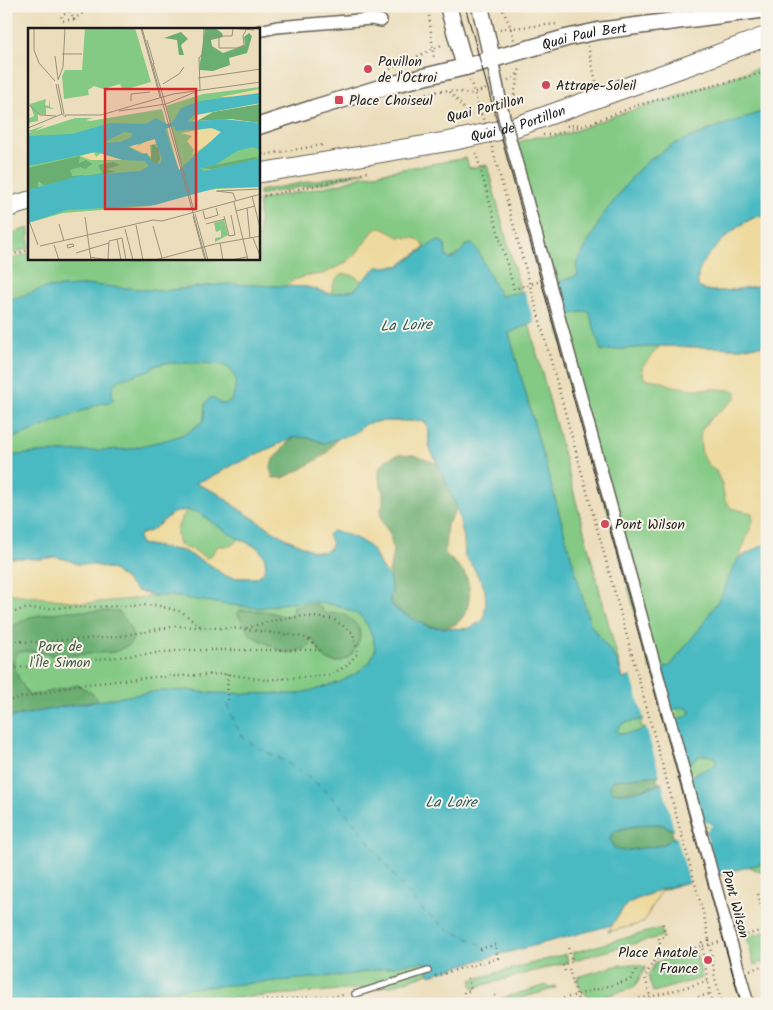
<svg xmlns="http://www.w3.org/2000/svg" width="773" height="1010" viewBox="0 0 773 1010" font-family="Kalam,sans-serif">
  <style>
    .green { fill: #84ca85; stroke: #507350 }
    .forest { fill: #6bae72; stroke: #446547 }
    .sand { fill: #eeda9e; stroke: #857b5d }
    .water { fill: #4ab9c2; stroke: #336a6f; fill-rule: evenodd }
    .pier { fill: #ecdebc }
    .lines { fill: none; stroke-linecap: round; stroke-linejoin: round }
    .ferry { stroke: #2e5b5e; stroke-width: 1; stroke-dasharray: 6 5; stroke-linecap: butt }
    .lane-casing { stroke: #656054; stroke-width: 8 }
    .street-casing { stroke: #656054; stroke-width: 14 }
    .secondary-casing { stroke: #656054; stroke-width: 19 }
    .primary-casing { stroke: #656054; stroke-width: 21 }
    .path { stroke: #656054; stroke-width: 2.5; stroke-dasharray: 1 4; stroke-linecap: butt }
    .lane { stroke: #fff; stroke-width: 5.5 }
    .street { stroke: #fff; stroke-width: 11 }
    .secondary { stroke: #fff; stroke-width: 16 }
    .primary { stroke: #fff; stroke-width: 19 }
    .tram { stroke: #1c1c1c; stroke-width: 1 }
    .street-bridge-casing { stroke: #656054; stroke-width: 14; stroke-linecap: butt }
    .path-bridge { stroke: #656054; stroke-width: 2.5; stroke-dasharray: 1 4; stroke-linecap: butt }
    .street-bridge { stroke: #fff; stroke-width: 11 }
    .poi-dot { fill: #d1495b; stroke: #f7f3e8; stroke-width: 2 }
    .labels { text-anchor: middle; stroke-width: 4; stroke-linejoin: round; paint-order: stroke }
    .street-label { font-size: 14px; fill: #1c1c1c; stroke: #f7f3e8 }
    .poi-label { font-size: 14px; fill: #1c1c1c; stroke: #f7f3e8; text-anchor: start }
    .park-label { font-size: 14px; fill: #405941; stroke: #f7f3e8 }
    .water-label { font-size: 15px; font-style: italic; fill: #2e5b5e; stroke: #f7f3e8 }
    .inset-river { fill: none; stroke: #4ab9c2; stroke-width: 2.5 }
    .inset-road { fill: none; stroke: #99907c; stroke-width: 1 }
    .view { fill: #d62828; fill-opacity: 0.15; stroke: #d62828; stroke-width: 2.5 }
    .inset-edge { fill: none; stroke: #1c1c1c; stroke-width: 2.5 }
  </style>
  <rect width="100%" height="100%" fill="#f7f3e8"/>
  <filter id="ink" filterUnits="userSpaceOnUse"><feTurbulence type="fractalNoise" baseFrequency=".02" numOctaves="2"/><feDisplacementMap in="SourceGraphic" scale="10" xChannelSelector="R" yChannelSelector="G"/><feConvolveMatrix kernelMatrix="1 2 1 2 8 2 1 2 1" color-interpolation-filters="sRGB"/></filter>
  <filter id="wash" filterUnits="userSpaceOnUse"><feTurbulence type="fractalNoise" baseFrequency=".0096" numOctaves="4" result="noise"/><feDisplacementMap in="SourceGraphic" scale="20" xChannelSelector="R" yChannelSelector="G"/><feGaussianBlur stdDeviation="1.12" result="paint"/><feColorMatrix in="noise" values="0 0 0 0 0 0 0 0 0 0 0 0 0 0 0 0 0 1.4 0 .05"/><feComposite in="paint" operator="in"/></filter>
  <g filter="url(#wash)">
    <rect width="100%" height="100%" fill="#ecdebc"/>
    <!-- green -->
    <path class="green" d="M767 65V220L735 222 767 294V875L748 866 761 863 745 857 708 884 512 156 515 143 535 137H550L566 134 611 117 673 98Z
      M466 158 469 168 487 165 634 720 644 719C641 722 640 723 642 727L646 728 637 732 678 885 392 986 162 1004H6V261L29 253V259H259V200L339 184 362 176Z
      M366 171 333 181 259 195V191Z
      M29 228V248L6 255V235Z
      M661 928 663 936 574 960 572 953Z
      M767 931V961L754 965 747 937Z
      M696 951 702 978 653 992 648 976 656 962Z
      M566 954 568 962 473 988 471 980Z
      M633 964 646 967 634 988 591 1000 580 988 577 977 619 965Z
      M547 985 550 987 555 986 556 988 501 1004H482Z"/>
    <!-- forest -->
    <path class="forest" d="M299 437 311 438 324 443 338 438 326 454 302 469 283 478H273L270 469 273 459 292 438Z
      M399 454 415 455 438 464 457 508 447 525 452 562C457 565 463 570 465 575 473 591 470 614 455 624 436 637 404 616 390 603V597L392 593 389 575 393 551 390 534 383 524 380 513 383 503V492L379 479V469L386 460Z
      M316 604 319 606 326 614C331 614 338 613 341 614 345 614 349 618 351 620 355 623 359 627 360 632 361 635 359 640 358 643 354 655 342 667 328 660 320 656 317 645 313 638L309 647 294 652H284L252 636 238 615 240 610 266 611 283 616H288L292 613 293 606Z
      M69 611H118C126 620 131 627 133 639L129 645 114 652 60 656 27 651 18 652C9 668 22 683 29 696L78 685 93 694 99 701 66 706 6 718V630L30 617 45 614Z
      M660 775 657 777V780L658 782 662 783C653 786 621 796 613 792 612 791 611 790 610 789L609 785 611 782 618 779Z
      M650 824 663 825 670 829 674 830 672 834V836L675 838 662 845 623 851 615 849 610 839 613 833 620 829Z"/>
    <!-- sand -->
    <path class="sand" d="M763 215 767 216V285C746 286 716 297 698 287 697 279 698 272 702 264 714 245 741 220 763 215Z
      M379 228 384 229 399 237 414 238 420 241 425 247 399 266 377 267 362 281C359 279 355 276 351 275 338 270 332 284 331 294L307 287 286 286 294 280 306 276 323 274 345 263 355 255 374 230Z
      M767 345V543L739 558 753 521 752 513 731 508 725 500 722 484 716 471 708 464 702 455 700 439 701 431 709 420 736 398V391L719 389H694L673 386 660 381 644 378 642 367 660 346 740 348Z
      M381 421H424C431 431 428 434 429 445 430 452 435 458 438 464L415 455 399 454 386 460 379 469V479L383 492V503L380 513 383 524 390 534 393 551 389 575C387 573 385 572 383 570 379 566 378 560 376 555 367 540 350 536 334 532L331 540 332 544 329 550 322 552 313 551 283 537 237 508 217 493 194 483 214 476 231 466 292 438 273 459 270 469 273 478H283L302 469 326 454 338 438 355 433 364 424Z
      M457 508 464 538 465 557 471 564 482 583 485 590 486 601 484 620 468 629 443 628C446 627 450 626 454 625 470 616 473 592 466 576 462 567 452 561 445 553L447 525Z
      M187 510C179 523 174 528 179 544L185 548 194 550 206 558 211 556 215 549 219 546H231L239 539 257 547 264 556 266 565 263 573 255 578H237L225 576 212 566 183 551 141 544 138 538 141 534 152 530 173 513Z
      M6 557 13 558 40 559 56 557 68 560 78 564 96 565 113 570 126 580 135 590 155 596 121 600 86 603 6 593Z
      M662 889 643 923 608 932 615 919 628 903Z"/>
    <!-- water -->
    <path class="water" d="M767 110V216C748 211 712 249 702 264 698 272 697 279 698 287 716 297 746 286 767 285V345L740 348 660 346 601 351 589 311 563 315 534 322 509 333 590 624 617 660 623 679 670 666 703 624 724 591 731 572 739 558 767 543V862L662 889 644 896 628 903 621 911 612 925 483 959 430 975 425 962C399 963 373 972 347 975 233 985 120 994 6 1003V718L66 706 158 691 188 690 209 693 296 694 321 688 340 682 357 673 370 662 375 650 373 638 367 625 361 616 337 605 314 602 287 603 259 608 229 605 172 596H155L135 590 126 580 113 570 96 565 78 564 68 560 56 557 40 559 13 558 6 557V456L37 453 129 449 169 439 187 433 203 421 204 417 205 404 210 398H213L219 403 224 404 231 401 234 394 236 379 230 369 222 365 205 363H164L155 366 150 370 119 380 113 385 112 394 113 399 111 402 102 403 6 441V301L45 288 93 285 161 291 227 284 307 287 331 294 354 290 362 281 377 267 399 266 436 241H440L445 244 446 256 450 259 456 256 467 245 472 244 478 251 500 296C527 291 553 285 578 275L576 265 603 215 636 172 648 161 674 144 720 126ZM381 421H424L429 428V445L431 450 438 464 457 508 464 538 465 557 471 564 482 582 485 590 486 601 484 620 468 629 429 627 398 611 390 603V597L392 593 389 575C387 573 385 572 383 570 379 565 377 558 374 552 364 539 347 534 332 531L328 535 332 544 329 550 322 552 313 551 283 537 237 508 217 493 195 483 214 476 231 466 292 438 299 437 311 438 324 443 355 433 365 424ZM187 510 198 512 214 524 239 539 257 547 264 556 266 565 263 573 255 578H237L225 576 212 566 183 551 141 544 138 537 141 534 152 530 173 513ZM684 707 690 711V713C681 722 660 724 648 727 641 730 635 733 628 733 624 734 621 734 617 732V729L624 723 644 719ZM702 755H707L715 758 716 761V764C703 773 631 795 617 793 612 792 613 792 610 789 609 784 610 782 614 780L660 775 687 766 695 759ZM710 823 708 830 671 839 662 845 623 851 615 849 610 839C611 836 612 834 614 832 622 827 655 822 663 825 667 826 670 829 674 830Z"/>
    <!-- pier -->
    <path class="pier" d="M554 282 564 317 535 325 524 289Z
      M660 667 672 710 678 711 641 722 644 719 631 675Z
      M679 716 675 720 687 766H691L688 769 657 778 660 775 646 728 642 727Z
      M695 771 690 775 702 822 710 823 712 825 708 830 705 831 718 877 690 884 677 838 672 836 704 828 709 826 703 825 675 833 672 832 674 830 662 783 658 782Z"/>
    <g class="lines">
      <!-- ferry -->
      <path class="ferry" d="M228 704 235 724 243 737 256 747 277 757 307 775 336 801 358 827 398 881 425 912 447 929 483 945"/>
    </g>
  </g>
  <g filter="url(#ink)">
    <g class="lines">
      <!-- lane casing -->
      <g class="lane-casing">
        <path id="lane" d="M355 994 428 971"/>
      </g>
      <!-- street casing -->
      <g class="street-casing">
        <path id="street" d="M259 31 277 27 371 19 381 21
          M492 59 502 108
          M729 935 748 1004"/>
      </g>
      <!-- secondary casing -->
      <g class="secondary-casing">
        <g id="secondary">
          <path d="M448 6 465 67"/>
          <path d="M480 6 492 59"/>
          <path id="s1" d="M259 126 314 108 390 85 465 67 566 38 598 31 767 9"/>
        </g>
      </g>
      <!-- primary casing -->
      <g class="primary-casing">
        <g id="primary">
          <path id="s2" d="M259 173 451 141 515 127 695 63 767 36"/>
          <path d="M6 208 29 201"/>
        </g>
      </g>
      <!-- path -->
      <path class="path" d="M63 6 57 9 58 11 73 6
        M428 6 434 59
        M501 6 511 28 514 40
        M82 9 83 13 74 19 63 21 61 16 71 11Z
        M72 15 76 23
        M500 29 557 24
        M588 46 596 82
        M390 69 444 44
        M470 80 481 114
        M508 80 518 74
        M450 92 471 117
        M426 93 449 90 469 94 487 89
        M513 100 519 73 520 66
        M567 126 581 124
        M543 135H551L591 123 638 105 767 72
        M259 150 263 155 322 145
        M476 153 514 289 538 282
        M259 197 346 179 367 172
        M6 256 29 250
        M6 616 22 609 156 605 182 612 200 626
        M6 641 34 642 115 637 176 626 244 629 291 635 307 638 320 650
        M6 669 185 650H319
        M227 674 228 704
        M6 701 78 685 155 677 227 674 265 680 330 675 346 666 358 653 353 633 333 619 303 616 266 622 244 629
        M758 894 762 909 767 908
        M742 936 767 929
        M709 940 715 978 722 1004
        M660 944 659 938 666 936 662 921
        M480 949 498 944
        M569 969 579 1004
        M750 970 767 965
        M565 971 563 964 572 962 568 947
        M435 976 498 958 495 946
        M495 995 497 1004
        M465 998 464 992 471 990 467 975
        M212 1004 346 995
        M544 1004 630 980 637 970
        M610 1004 620 1001 650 997 708 981
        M652 1004 645 977 655 959 702 946V942
        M674 1004 709 994
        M712 1004 710 994 702 946 720 942"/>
      <!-- lane -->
      <use href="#lane" class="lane"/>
      <!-- street -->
      <use href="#street" class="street"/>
      <!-- secondary -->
      <use href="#secondary" class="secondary"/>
      <!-- primary -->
      <use href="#primary" class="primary"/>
      <!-- tram -->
      <path class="tram" d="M465 6 741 1004"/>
      <!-- street-bridge casing -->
      <g class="street-bridge-casing">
        <path id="street-bridge" d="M502 108 504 117 729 935"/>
      </g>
      <!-- path-bridge -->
      <path class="path-bridge" d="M481 114 487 129 704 916 709 940"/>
      <!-- street-bridge -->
      <use href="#street-bridge" class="street-bridge"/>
    </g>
  </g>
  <!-- markers -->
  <g class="poi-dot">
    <circle cx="368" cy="69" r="5"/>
    <circle cx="546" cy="85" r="5"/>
    <rect x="334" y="95" width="10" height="10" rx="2.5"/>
    <circle cx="605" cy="524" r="5"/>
    <circle cx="708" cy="960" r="5"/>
  </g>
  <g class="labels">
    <!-- street labels -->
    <g class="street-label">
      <text dy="5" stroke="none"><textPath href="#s1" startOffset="338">Quai Paul Bert</textPath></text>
      <text transform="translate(485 108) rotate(-14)" y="5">Quai Portillon</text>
      <text dy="5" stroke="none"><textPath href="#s2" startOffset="264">Quai de Portillon</textPath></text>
      <text transform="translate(736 904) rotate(75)" y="5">Pont Wilson</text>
    </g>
    <!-- poi labels -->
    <g class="poi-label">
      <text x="378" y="66">Pavillon<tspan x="378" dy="16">de l'Octroi</tspan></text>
      <text x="556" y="90">Attrape-Soleil</text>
      <text x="349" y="105">Place Choiseul</text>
      <text x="615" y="529">Pont Wilson</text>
      <text x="698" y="957" text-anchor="end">Place Anatole<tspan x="698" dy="16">France</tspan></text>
    </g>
    <!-- park labels -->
    <g class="park-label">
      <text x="60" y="651">Parc de<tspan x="60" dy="16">l'Île Simon</tspan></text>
    </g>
    <!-- water labels -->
    <g class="water-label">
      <text transform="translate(406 325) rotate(-2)" y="5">La Loire</text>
      <text x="451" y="807">La Loire</text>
    </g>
  </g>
  <!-- overview -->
  <g transform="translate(28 28)">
    <rect width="232" height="232" fill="#ecdebc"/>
    <path d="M57 0H107L123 54 95 62 92 56 75 61 66 58 60 62 61 67 36 71 34 48 37 42H54ZM232 59V75L169 87 163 97H232V159L188 161 160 166 138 78 175 66ZM18 71 17 77 21 78 22 71V79L27 81 18 80V87L10 86V93L0 95V91L6 88 2 76ZM134 81 157 166 123 178 35 185 4 194 0 184V138L4 136H0V106L3 104 0 103 18 97 7 103 47 90H65L58 92 62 93ZM196 192 200 207 187 214V210L193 209V202L188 204 186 195Z" fill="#84ca85"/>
    <path d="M177 0H187L194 5 195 9 183 12 184 18 195 25 217 17 216 9 221 5 224 8 219 25 201 30 202 37 185 43 171 42ZM153 4 160 11 153 17 156 27H151L149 12 136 10ZM232 76V95L203 91 169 93 185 84ZM124 115 131 121 132 131 129 136 123 133ZM52 128 51 135 58 132 64 136 57 141 52 139 42 142 44 148 57 147 17 158 10 153V160L0 162V140ZM232 128 224 133 184 141 172 140ZM85 134 92 137 79 141 88 144 61 148 74 145 70 137Z" fill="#6bae72"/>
    <path d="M232 61V65L222 68 192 69ZM181 100 193 102V107L164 127 166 122 159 113 164 108 153 105ZM122 111H127L128 116 122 117 123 129 100 118 111 113 110 118ZM66 124 68 129 73 125 95 132H63L52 128Z" fill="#eeda9e"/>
    <path d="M232 65V75L166 87 159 94 195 91 232 95V122L225 119 209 123 187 137 172 140 176 143 232 130V159L188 160 127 177 39 182 0 195V162L50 148 112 143 121 138 117 133 95 132 68 124 0 138V108L44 106 82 95 118 96 128 90 139 96 145 94 153 80 172 73ZM146 98 148 103 184 100 193 104 151 142 137 101ZM96 104 104 105V109L92 114 75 115ZM127 111 134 131 132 136 124 134 119 125 114 126 100 119Z" fill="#4ab9c2" fill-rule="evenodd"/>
    <path class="inset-river" d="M104 145 134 173"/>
    <path class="inset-road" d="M6 0V22L11 35 27 53M113 0 132 69M114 0 178 232M201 0 226 2M191 9V20H209L216 17 215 8 218 2M119 12 126 36M178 14 182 8H204L205 1M34 26H54M27 28 30 51M125 35 135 68M170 50 233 41M30 52 35 39 37 0M28 56 34 86M30 56 36 86M135 56 151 46 156 39M172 62 171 30 175 25 176 0M135 68 166 183M103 73V66L122 64M0 76 12 87 28 88M91 83 138 76 172 62M37 87H73L145 66 233 54M0 100 34 86 38 89M188 163 205 165 208 173M189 163 233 161M224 168 233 204M206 174 220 232M219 180 222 210M175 183 177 191 190 187 188 180M208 183 227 178M167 186 180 232M165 188 177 232M196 188 201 208 207 207 203 187M57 189 63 232M0 190 10 217M31 196 36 213M178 196 197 191M108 197 115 232M125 198 134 230M97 201 105 232M225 210 233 230M89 211 93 232M192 215 195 232M45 216 46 218 40 220 39 217ZM26 217 31 232M12 218 125 192 134 193 233 166M48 225 81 215M62 229 80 232M80 232 81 213 94 210 98 232M127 232 187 216 233 208M203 232 219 229"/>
    <path class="view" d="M77 61H168V181H77Z"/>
    <rect width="232" height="232" class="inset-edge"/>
  </g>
  <!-- margin -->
  <rect width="773" height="1010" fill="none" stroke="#f7f3e8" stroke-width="25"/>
</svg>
